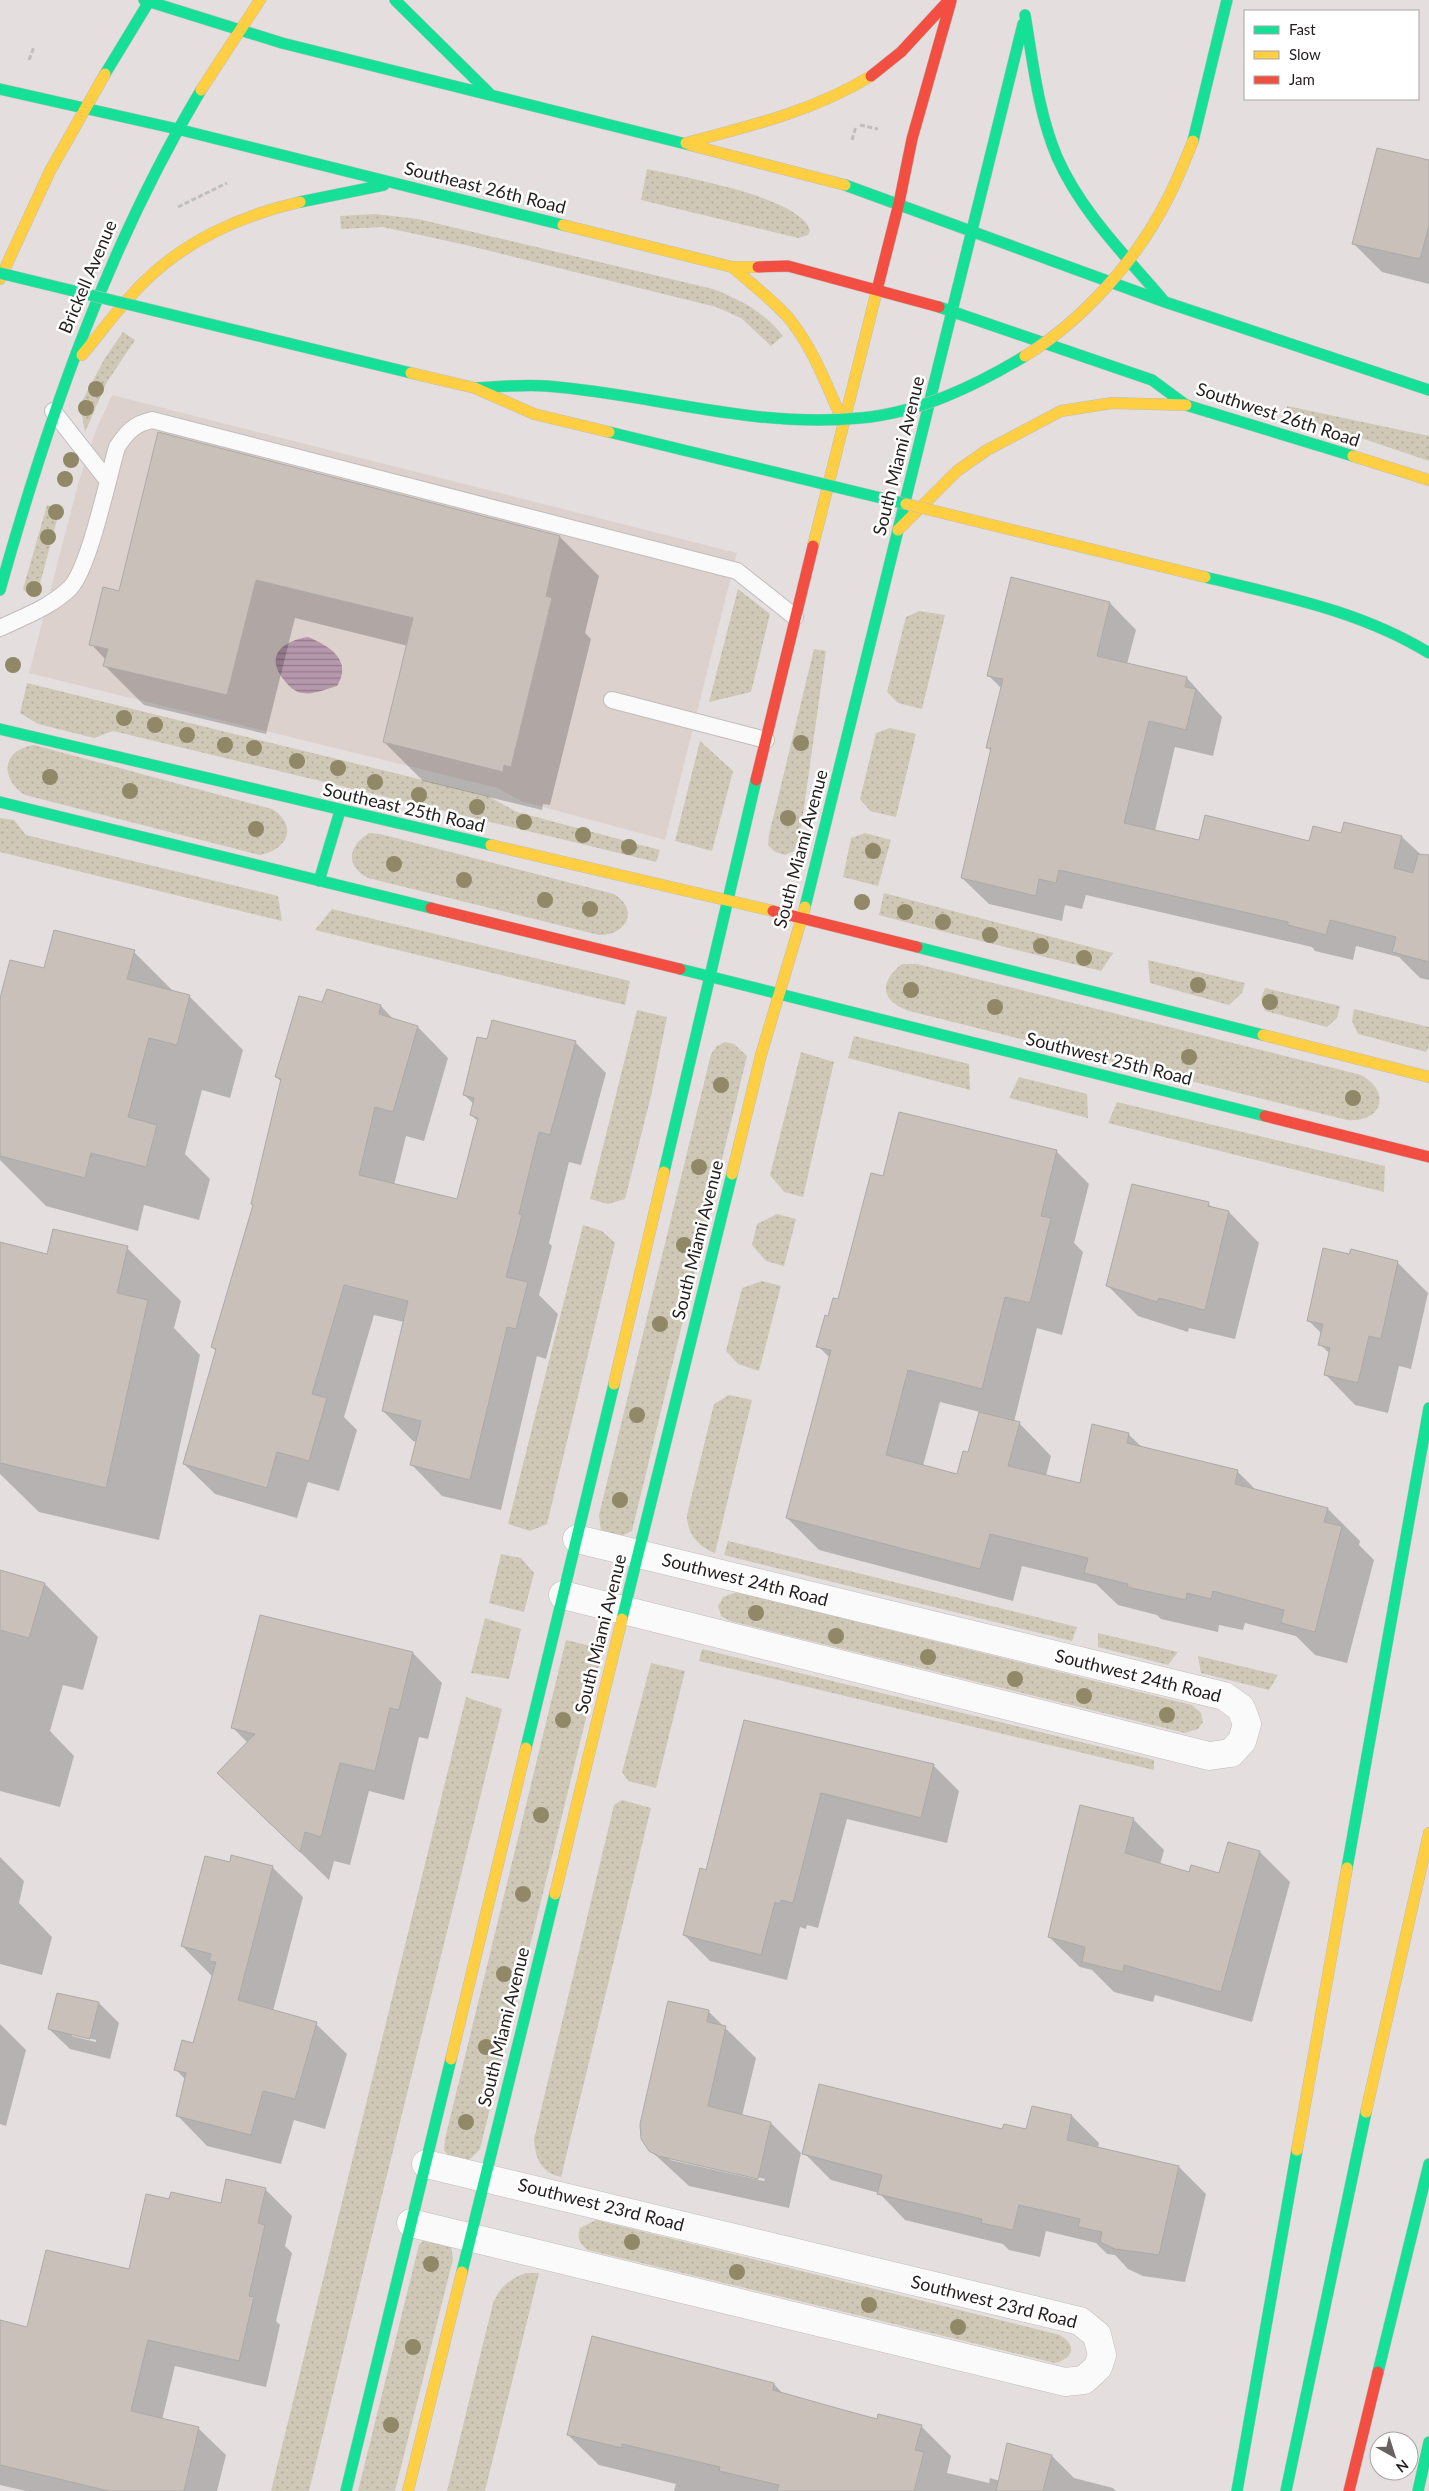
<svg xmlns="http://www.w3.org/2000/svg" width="1429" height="2491" viewBox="0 0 1429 2491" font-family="Lato,sans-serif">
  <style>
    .built { fill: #ddd1ce }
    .grass { fill: url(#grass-dots) }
    .water { fill: url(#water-rules) }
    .shadow { fill: #0003; fill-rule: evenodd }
    .building { fill: #c9c0b9; stroke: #aca9a7 }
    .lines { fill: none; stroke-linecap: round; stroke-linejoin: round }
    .lane-casing { stroke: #c0bcbb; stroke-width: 18 }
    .street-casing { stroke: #c0bcbb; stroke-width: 29 }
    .fast-casing { stroke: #c0bcbb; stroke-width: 12 }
    .slow-casing { stroke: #c0bcbb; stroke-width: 12 }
    .jam-casing { stroke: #c0bcbb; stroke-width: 12 }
    .path { stroke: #c0bebe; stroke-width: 3; stroke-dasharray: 5 2.5; stroke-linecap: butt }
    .lane { stroke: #fbfafa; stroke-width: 16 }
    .street { stroke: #fbfafa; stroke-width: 28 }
    .fast { stroke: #16e098; stroke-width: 11 }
    .slow { stroke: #ffcf43; stroke-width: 11 }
    .jam { stroke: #f24e42; stroke-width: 11 }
    .fast-bridge-casing { stroke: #c0bcbb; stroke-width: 12; stroke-linecap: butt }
    .slow-bridge-casing { stroke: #c0bcbb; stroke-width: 12; stroke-linecap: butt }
    .fast-bridge { stroke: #16e098; stroke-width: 11 }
    .slow-bridge { stroke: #ffcf43; stroke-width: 11 }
    .tree { fill: #908866 }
    .labels { text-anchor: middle; stroke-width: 5; stroke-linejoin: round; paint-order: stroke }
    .street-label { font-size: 18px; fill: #231f1e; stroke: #fff }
  </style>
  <defs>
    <pattern id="grass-dots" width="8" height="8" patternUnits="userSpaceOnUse" patternTransform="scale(1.25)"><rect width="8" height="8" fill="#cfc8b6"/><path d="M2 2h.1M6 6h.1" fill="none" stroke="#b1ab9c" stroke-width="1.8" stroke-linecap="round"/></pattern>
    <pattern id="water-rules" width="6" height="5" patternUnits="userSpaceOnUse" patternTransform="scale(1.25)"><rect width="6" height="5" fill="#b598ab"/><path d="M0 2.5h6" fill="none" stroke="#937b8b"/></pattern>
  </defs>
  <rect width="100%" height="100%" fill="#e4dfde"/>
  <!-- built -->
  <path class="built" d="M112 395 737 553 665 840 521 801 498 788 29 673 78 484 96 430Z"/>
  <!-- grass -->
  <path class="grass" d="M647 169C681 177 799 196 810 230L808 235 798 238 641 200Z
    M375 214 418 219 713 289C741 300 764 312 783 336L771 346 741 318 716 307 466 245 383 227 341 229 340 216Z
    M123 332 135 340 107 382 85 432 80 405 105 358Z
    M1287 406 1429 436V461L1287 413Z
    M47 505 60 509 38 591 28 594 23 589Z
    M738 589 770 614 751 692 709 702Z
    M919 611 945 615 922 709 898 703 887 692 906 617Z
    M814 649 826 651 799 843 794 851 785 855 775 852 768 845 769 835Z
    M27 683 488 796 517 812 660 850 656 862 113 731 94 738 38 724 20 713Z
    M890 728 916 734 896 817 870 811 860 799 876 733Z
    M700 741 733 771 712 851 675 841Z
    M34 745 272 809C299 826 287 850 260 855L25 795C0 779 1 750 34 745Z
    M0 818 14 820 26 835 278 896 282 921 0 852Z
    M369 833 380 834 614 894C640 910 626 936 599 935L368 878C345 866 348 846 369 833Z
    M865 833 891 840 878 886 843 877 851 838Z
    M884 893 1113 953 1101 971 905 922 879 915Z
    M332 909 630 981 625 1005 315 930Z
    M1148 960 1245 983 1242 993 1229 1005 1150 983Z
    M902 964H917L1361 1075C1392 1092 1382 1123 1347 1120L909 1011C880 1001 879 982 902 964Z
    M1265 988 1340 1006 1337 1018 1327 1027 1265 1011 1261 999Z
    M1354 1009 1429 1027V1046L1426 1052 1358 1034 1352 1021Z
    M637 1010 667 1017 651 1096 625 1199 608 1204 590 1199Z
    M854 1036 969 1064 970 1090 848 1058Z
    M725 1042 734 1044 747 1056 632 1531 617 1538 601 1532 599 1515 711 1054 717 1046Z
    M801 1052 834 1062 803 1197 784 1192 770 1175Z
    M1019 1077 1087 1094 1088 1118 1009 1098Z
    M1117 1102 1385 1166 1384 1192 1108 1123Z
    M777 1214 796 1219 784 1266 766 1261 752 1245 757 1224Z
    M583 1225 602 1231 615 1243 547 1524 530 1531 508 1524Z
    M762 1281 781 1286 759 1371 738 1364 726 1351 742 1288Z
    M729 1395 752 1400 715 1553C697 1546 687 1533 687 1515L714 1404Z
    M728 1541 1077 1627 1072 1641 724 1555Z
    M501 1554 521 1558 534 1573 524 1612 489 1603Z
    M737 1592 1192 1705 1201 1713 1203 1722 1198 1729 1185 1733 730 1621 721 1616 718 1606 723 1597Z
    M485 1618 521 1629 509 1679 471 1673Z
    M1098 1633 1178 1652 1168 1665 1098 1647Z
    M566 1640 603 1649 480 2149 468 2161 453 2162 444 2150 445 2139Z
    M702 1649 1154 1760V1770L699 1661Z
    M1198 1656 1278 1675 1269 1690 1201 1673Z
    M651 1663 685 1671 656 1788 628 1781 622 1772Z
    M466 1697 502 1709 309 2491H271Z
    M622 1800 651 1808 561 2177C541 2173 535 2158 534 2139L614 1805Z
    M596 2220 1060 2335C1077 2345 1074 2358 1055 2363L588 2250C579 2243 577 2239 580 2228Z
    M431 2234 451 2245 453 2259 395 2491H358L419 2245Z
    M526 2273H539L485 2491H447L493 2303C501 2286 508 2280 526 2273Z"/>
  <!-- water -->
  <path class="water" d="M308 637C330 646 353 661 337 686 326 689 313 695 303 693 294 692 289 686 284 680 264 655 283 641 308 637Z"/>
  <!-- shadow -->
  <path class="shadow" d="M1429 162V284L1382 272 1354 244Z
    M560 537 599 576 585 633 591 639 550 805 543 804 542 810 423 781 384 742 408 646 295 618 266 734 144 705 105 666 106 660 91 644 120 592Z
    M1110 603 1136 630 1127 664 1187 678 1222 717 1213 756 1175 747 1155 831 1200 841 1310 842 1342 834 1402 837 1429 862V980L1420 978 1399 957 1356 946 1353 960 1315 951 1312 947 1086 895 1082 909 1065 905 1062 921 989 904 962 878 992 752 987 747 1002 689 988 675Z
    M134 952 175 993 190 997 243 1050 230 1098 202 1090 185 1154 210 1179 199 1220 144 1205 138 1231 46 1206 0 1160V1003L45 970Z
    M323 1004 381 1006 395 1021 418 1027 448 1058 424 1141 406 1136 394 1185 458 1201 479 1122 471 1115 474 1104 464 1095 488 1041 493 1022 576 1043 606 1073 581 1165 569 1162 549 1243 552 1246 539 1295 558 1314 546 1359 537 1356 501 1510 442 1496 412 1465 417 1442 413 1441 383 1411 404 1322 374 1315 344 1417 357 1430 339 1491 308 1482 297 1518 215 1494 184 1464 217 1352 212 1347 254 1206 282 1082 276 1077Z
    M1056 1151 1089 1184 1074 1243 1083 1252 1062 1335 1037 1328 1014 1422 1019 1423 1051 1456 1046 1476 1081 1485 1128 1434 1143 1448 1237 1471 1258 1492 1328 1509 1360 1541 1359 1545 1374 1560 1347 1663 1315 1655 1296 1636 1245 1623 1243 1630 1219 1625 1218 1632 1161 1619 1157 1615 1118 1605 1096 1584 1022 1566 1013 1601 819 1550 787 1518 830 1358 818 1346 829 1317 839 1301 884 1178ZM940 1402 980 1412 969 1454 958 1475 923 1466Z
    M1208 1203 1213 1209 1229 1212 1259 1243 1235 1339 1189 1328 1188 1332 1138 1316 1108 1286Z
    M0 1244 48 1255 127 1248 181 1301 174 1328 200 1355 159 1540 39 1512 0 1474Z
    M1350 1256 1397 1262 1428 1293 1411 1369 1399 1366 1388 1413 1355 1405 1325 1374 1330 1354 1320 1344 1322 1334 1308 1320Z
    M0 1571 45 1584 98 1637 83 1690 63 1685 50 1731 74 1756 60 1807 0 1791Z
    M260 1616 413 1653 442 1683 428 1739 419 1737 404 1800 369 1791 350 1865 334 1861 329 1880 248 1802V1743L233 1728Z
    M745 1722 933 1765 959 1791 947 1843 847 1819 818 1928 807 1925 806 1929 800 1927 787 1980 710 1961 684 1935 707 1872Z
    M1133 1819 1164 1850 1160 1865 1189 1873 1220 1874 1260 1852 1290 1882 1252 2022 1155 1995 1153 2002 1114 1992 1092 1970 1080 1967 1049 1937Z
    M0 1857 24 1881 19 1903 52 1937 42 1975 0 1964Z
    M231 1864 272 1867 303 1897 273 2011 316 2024 347 2054 325 2129 294 2120 281 2164 207 2146 177 2115 186 2080 175 2069 194 2044 213 1977 182 1946Z
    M99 2003 119 2023 110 2059 70 2049 49 2029ZM72 2034 96 2040V2042L72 2036Z
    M708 2011 756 2058 742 2116 771 2123 801 2153 789 2208 689 2186 650 2150ZM670 2158 765 2179 764 2181 670 2160Z
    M0 2024 26 2050 6 2126 0 2124Z
    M1072 2116 1099 2143 1098 2148 1179 2167 1206 2194 1185 2282 1143 2276 1128 2269 1115 2255 1107 2254 1096 2243 1046 2231 1040 2257 1009 2250 1003 2244 905 2220 879 2193 831 2180 804 2153 1003 2131H1027Z
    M265 2189 292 2216 285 2246 292 2253 276 2321 280 2325 266 2387 175 2366 162 2420 199 2429 226 2455 217 2491H26L0 2485V2322L28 2328 130 2270 170 2201 222 2205Z
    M774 2384 784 2395 878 2420 921 2426 951 2456 947 2473 989 2483 990 2478 1000 2481 1052 2456 1074 2478 1113 2488 1116 2491H674L676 2484 599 2465 568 2435Z"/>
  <!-- building -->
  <path class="building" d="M1377 148 1429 160V226L1420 259 1352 244Z
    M158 432 560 536 546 596 552 598 511 767 504 765 503 772 383 742 413 618 256 580 227 695 103 666 108 649 89 645 103 587 119 591Z
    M1011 577 1110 602 1097 656 1187 677 1185 687 1196 689 1186 730 1149 721 1124 823 1199 840 1205 815 1309 841 1313 826 1341 833 1344 822 1402 836 1394 868 1413 873 1418 854 1429 855V962L1392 952 1396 937 1330 920 1326 935 1288 925V922L1059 870 1056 883 1039 879 1036 896 961 878 991 748H986L1003 679 987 676Z
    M54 930 135 950 127 979 190 995 177 1045 149 1038 128 1117 157 1125 146 1167 91 1153 85 1178 0 1156V998L10 960 44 968Z
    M327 989 381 1005 379 1014 418 1026 393 1112 375 1107 359 1175 457 1199 478 1118 470 1115 474 1098 463 1095 477 1037 487 1039 492 1020 576 1041 550 1135 539 1132 519 1214 522 1215 506 1277 528 1282 516 1329 507 1327 470 1480 410 1465 421 1421 382 1411 408 1301 344 1285 312 1394 327 1398 309 1461 277 1452 267 1488 183 1464 216 1349 211 1347 253 1205 251 1204 281 1079 275 1077 299 996 322 1002Z
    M899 1112 1057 1150 1041 1216 1051 1218 1030 1303 1005 1297 982 1389 908 1370 886 1455 957 1474 963 1451 968 1452 979 1412 1020 1422 1008 1466 1080 1483 1092 1424 1129 1433 1127 1443 1238 1470 1235 1484 1328 1508 1324 1522 1342 1526 1315 1632 1281 1623 1284 1610 1213 1591 1211 1599 1187 1593 1186 1600 1127 1587 1128 1584 1084 1573 1088 1558 990 1534 980 1569 786 1518 831 1350 816 1347 825 1315 828 1316 833 1298 838 1299 871 1173 883 1176Z
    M1132 1184 1209 1202 1208 1206 1229 1211 1205 1310 1159 1298 1157 1302 1106 1286Z
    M53 1229 128 1246 117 1293 148 1300 106 1488 0 1463V1242L47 1254Z
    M1323 1248 1349 1254 1351 1249 1398 1261 1381 1339 1369 1336 1358 1383 1324 1375 1330 1348 1318 1345 1323 1324 1307 1321Z
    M0 1570 45 1583 29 1638 0 1630Z
    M260 1615 413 1652 399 1710 390 1708 375 1771 340 1763 321 1837 305 1832 300 1852 217 1773 255 1734 231 1728Z
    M744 1720 934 1764 921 1818 821 1793 793 1903 781 1900 780 1904 775 1902 761 1955 683 1935 700 1868 706 1870Z
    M1080 1805 1134 1818 1125 1853 1189 1872 1191 1865 1219 1873 1228 1842 1260 1851 1221 1992 1124 1965 1123 1972 1082 1962 1085 1947 1048 1937Z
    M231 1855 273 1866 238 2000 317 2022 295 2099 263 2091 251 2135 176 2116 186 2073 174 2070 182 2040 193 2043 216 1962 209 1961 211 1954 181 1946 205 1856 230 1862Z
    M57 1993 99 2002 90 2039 48 2029Z
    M668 2001 709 2010 707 2022 726 2026 708 2106 771 2122 758 2179 658 2156 649 2151 641 2139 640 2124Z
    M819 2084 1002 2129 1004 2124 1026 2129 1032 2106 1072 2115 1067 2140 1179 2166 1159 2255 1115 2249 1100 2242 1102 2232 1078 2227 1080 2219 1019 2205 1013 2230 981 2223 982 2219 877 2194 882 2175 802 2154Z
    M226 2179 266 2188 258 2223 265 2225 249 2296 254 2297 239 2361 148 2340 131 2411 199 2427 184 2491H109L0 2465V2320L27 2327 46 2250 129 2269 146 2194 169 2199 171 2192 221 2203Z
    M592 2336 774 2383 773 2390 840 2409 877 2419 878 2414 922 2425 915 2450 924 2452 914 2491H777L779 2485 719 2471 720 2467 622 2444V2448L567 2435Z
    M1007 2443 1052 2455 1043 2491H996Z"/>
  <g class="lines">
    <!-- lane casing -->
    <g class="lane-casing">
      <path id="lane" d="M53 411 108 481
        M0 628C23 617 51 607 70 588 89 569 108 478 117 447 127 432 134 424 152 420L737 571 795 617
        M612 700 766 740"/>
    </g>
    <!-- street casing -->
    <g class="street-casing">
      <path id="street" d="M563 1595 1209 1756 1231 1753 1242 1741 1247 1724 1241 1708 1224 1696 577 1539
        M411 2223 1065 2382 1084 2380 1098 2367 1102 2355 1097 2335 1080 2321 426 2164"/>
    </g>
    <!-- fast casing -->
    <g class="fast-casing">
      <path id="fast" d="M144 0 282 43 690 145
        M395 0 489 93
        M1025 15C1033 62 1038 112 1057 157 1081 212 1126 256 1164 301
        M105 74 150 0
        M0 89 177 129 563 225
        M1193 141 1227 0
        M845 185 1165 302 1429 390
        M300 202 384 185
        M939 307 1152 380 1186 405 1353 456
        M952 311 1023 24
        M0 590C49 415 108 246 201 90
        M0 729 491 845
        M0 802 431 908
        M319 881 340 811
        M805 907 952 311
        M917 947 1263 1035
        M680 969 1265 1116
        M664 1172 756 780
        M622 1619 732 1174
        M526 1748 614 1384
        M1347 1868 1429 1408
        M462 2272 555 1894
        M1378 2372 1429 2164
        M346 2491 451 2059
        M1237 2491 1297 2150
        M1286 2491 1366 2112
        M1418 2491 1429 2442"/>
    </g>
    <!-- slow casing -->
    <g class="slow-casing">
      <path id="slow" d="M201 90 260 0
        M686 143C750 126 814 111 871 76
        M690 145 845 185
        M563 225 732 267H758
        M732 267C751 283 770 298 787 316 813 347 827 386 843 422
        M0 279 50 171 105 74
        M82 355C102 331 120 306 142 284 184 241 242 215 300 202
        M1353 456 1429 480
        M898 530 957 471 987 450 1061 411 1112 403 1186 405
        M813 546 877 290
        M491 845 773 911
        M1263 1035 1429 1077
        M732 1174 761 1055 805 907
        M614 1384 664 1172
        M555 1894 622 1619
        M451 2059 526 1748
        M1366 2112 1429 1833
        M1297 2150 1347 1868
        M408 2491 462 2272"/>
    </g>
    <!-- jam casing -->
    <g class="jam-casing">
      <path id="jam" d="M871 76 901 52 949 0
        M758 267 788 266 939 307
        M877 290 899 203 912 139 951 1
        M756 780 813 546
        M431 908 680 969
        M773 911 917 947
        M1265 1116 1429 1157
        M1349 2491 1378 2372"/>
    </g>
    <!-- path -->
    <path class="path" d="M29 60 34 47
      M860 125 878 129
      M852 140 856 126
      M178 207 227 183"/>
    <!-- lane -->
    <use href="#lane" class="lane"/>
    <!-- street -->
    <use href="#street" class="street"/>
    <!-- fast -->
    <use href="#fast" class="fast"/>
    <!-- slow -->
    <use href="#slow" class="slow"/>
    <!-- jam -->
    <use href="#jam" class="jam"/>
    <!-- fast-bridge casing -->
    <g class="fast-bridge-casing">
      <path id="fast-bridge" d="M0 273 411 373
        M475 388C499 387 523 384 547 386 651 394 755 429 860 418 919 413 975 386 1025 356
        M609 432 906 504
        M1205 577C1282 596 1361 611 1429 653"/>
    </g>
    <!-- slow-bridge casing -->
    <g class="slow-bridge-casing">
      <path id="slow-bridge" d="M1025 356C1083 320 1136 261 1167 200 1177 181 1185 161 1193 141
        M411 373 475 388 534 414 609 432
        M906 504 1205 577"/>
    </g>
    <!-- fast-bridge -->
    <use href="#fast-bridge" class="fast-bridge"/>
    <!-- slow-bridge -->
    <use href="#slow-bridge" class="slow-bridge"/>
  </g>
  <!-- trees -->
  <g class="tree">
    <circle cx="96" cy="389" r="8"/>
    <circle cx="86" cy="408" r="8"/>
    <circle cx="71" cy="460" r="8"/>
    <circle cx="65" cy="479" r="8"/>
    <circle cx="56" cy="512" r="8"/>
    <circle cx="48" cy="537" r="8"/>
    <circle cx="34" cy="589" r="8"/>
    <circle cx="13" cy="665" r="8"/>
    <circle cx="124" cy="718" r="8"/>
    <circle cx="155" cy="725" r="8"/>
    <circle cx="187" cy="735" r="8"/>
    <circle cx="801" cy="743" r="8"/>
    <circle cx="225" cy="745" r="8"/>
    <circle cx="254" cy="748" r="8"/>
    <circle cx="297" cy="761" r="8"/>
    <circle cx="338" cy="768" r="8"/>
    <circle cx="50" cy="777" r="8"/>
    <circle cx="375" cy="782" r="8"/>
    <circle cx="130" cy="791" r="8"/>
    <circle cx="419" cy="795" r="8"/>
    <circle cx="477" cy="807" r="8"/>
    <circle cx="788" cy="818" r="8"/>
    <circle cx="524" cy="822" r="8"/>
    <circle cx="256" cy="829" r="8"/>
    <circle cx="583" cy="835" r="8"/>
    <circle cx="629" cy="847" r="8"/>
    <circle cx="873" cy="851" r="8"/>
    <circle cx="394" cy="864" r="8"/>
    <circle cx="464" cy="880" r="8"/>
    <circle cx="545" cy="900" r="8"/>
    <circle cx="862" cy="902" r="8"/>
    <circle cx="590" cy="909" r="8"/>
    <circle cx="905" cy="912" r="8"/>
    <circle cx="943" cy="922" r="8"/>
    <circle cx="990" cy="935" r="8"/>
    <circle cx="1041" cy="946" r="8"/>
    <circle cx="1084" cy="958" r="8"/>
    <circle cx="1198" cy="985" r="8"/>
    <circle cx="911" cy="990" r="8"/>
    <circle cx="1270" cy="1002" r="8"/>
    <circle cx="995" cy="1007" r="8"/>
    <circle cx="1189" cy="1057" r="8"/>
    <circle cx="721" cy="1085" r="8"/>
    <circle cx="1353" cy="1098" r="8"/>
    <circle cx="699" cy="1167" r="8"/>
    <circle cx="684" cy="1245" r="8"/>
    <circle cx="660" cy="1324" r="8"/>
    <circle cx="637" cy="1415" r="8"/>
    <circle cx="620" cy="1500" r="8"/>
    <circle cx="756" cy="1613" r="8"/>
    <circle cx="836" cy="1636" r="8"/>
    <circle cx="928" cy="1657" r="8"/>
    <circle cx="1015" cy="1679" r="8"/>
    <circle cx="1084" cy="1696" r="8"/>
    <circle cx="1167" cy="1715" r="8"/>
    <circle cx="563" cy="1720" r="8"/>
    <circle cx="541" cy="1815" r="8"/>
    <circle cx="523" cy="1894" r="8"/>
    <circle cx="504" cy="1974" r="8"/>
    <circle cx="486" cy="2047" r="8"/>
    <circle cx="466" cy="2122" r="8"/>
    <circle cx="632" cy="2242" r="8"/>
    <circle cx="431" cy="2264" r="8"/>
    <circle cx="737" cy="2272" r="8"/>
    <circle cx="869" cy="2305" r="8"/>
    <circle cx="958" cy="2327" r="8"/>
    <circle cx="413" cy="2347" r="8"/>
    <circle cx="391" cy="2425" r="8"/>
  </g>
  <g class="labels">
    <!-- street labels -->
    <g class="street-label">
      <text transform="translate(485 188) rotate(14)" y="6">Southeast 26th Road</text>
      <text transform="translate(88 277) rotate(-67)" y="6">Brickell Avenue</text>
      <text transform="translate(1278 415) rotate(18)" y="6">Southwest 26th Road</text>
      <text transform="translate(899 456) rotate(-76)" y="6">South Miami Avenue</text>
      <text transform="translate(404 808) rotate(13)" y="6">Southeast 25th Road</text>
      <text transform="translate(801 849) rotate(-75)" y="6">South Miami Avenue</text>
      <text transform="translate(1109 1059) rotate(14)" y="6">Southwest 25th Road</text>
      <text transform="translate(698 1240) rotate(-76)" y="6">South Miami Avenue</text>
      <text transform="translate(745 1580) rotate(14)" y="6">Southwest 24th Road</text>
      <text transform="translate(601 1634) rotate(-76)" y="6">South Miami Avenue</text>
      <text transform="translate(1138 1676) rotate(14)" y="6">Southwest 24th Road</text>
      <text transform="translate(504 2027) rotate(-76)" y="6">South Miami Avenue</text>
      <text transform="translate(601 2205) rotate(14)" y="6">Southwest 23rd Road</text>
      <text transform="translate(994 2302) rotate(14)" y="6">Southwest 23rd Road</text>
    </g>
  </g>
  <!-- legend -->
  <rect x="1244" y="10" width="175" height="90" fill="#ffffff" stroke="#a7a5a5"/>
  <rect x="1254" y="26" width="25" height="8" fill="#16e098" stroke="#a7a5a5"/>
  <text x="1289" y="35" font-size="15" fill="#231f1e">Fast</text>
  <rect x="1254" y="51" width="25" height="8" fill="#ffcf43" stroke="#a7a5a5"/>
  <text x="1289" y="60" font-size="15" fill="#231f1e">Slow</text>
  <rect x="1254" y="76" width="25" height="8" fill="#f24e42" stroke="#a7a5a5"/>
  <text x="1289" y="85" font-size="15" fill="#231f1e">Jam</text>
  <!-- north arrow -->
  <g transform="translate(1394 2456) rotate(141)"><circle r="24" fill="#ffffff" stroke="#a7a5a5"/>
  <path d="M0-4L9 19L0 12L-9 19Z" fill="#676261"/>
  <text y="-8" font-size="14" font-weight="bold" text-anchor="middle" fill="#231f1e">N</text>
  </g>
</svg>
